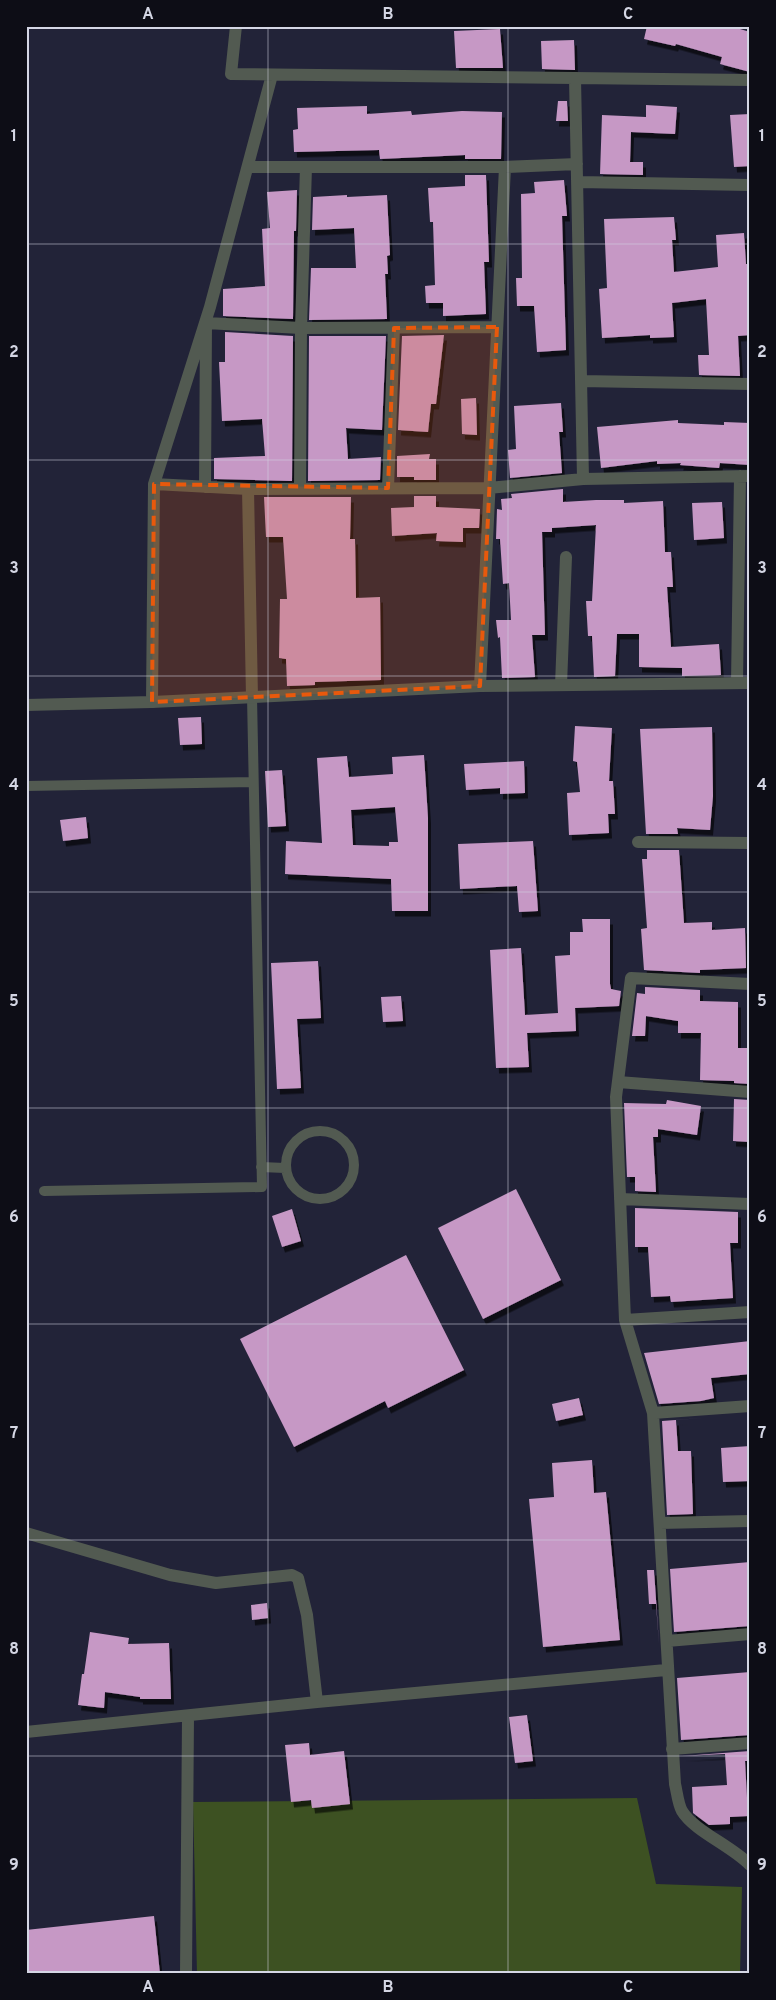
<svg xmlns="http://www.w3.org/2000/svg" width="776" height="2000" viewBox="0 0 776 2000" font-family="Overpass,sans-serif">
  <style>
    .green { fill: #3d5122 }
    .building { fill: #c698c5; fill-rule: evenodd; filter: url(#shadow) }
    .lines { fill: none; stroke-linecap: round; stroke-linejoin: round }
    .service { stroke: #525a51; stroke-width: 10 }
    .minor { stroke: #525a51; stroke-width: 12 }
    .tertiary { stroke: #525a51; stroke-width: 12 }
    .marked { fill: #e8590c; fill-opacity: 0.2; stroke: #e8590c; stroke-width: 4; stroke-dasharray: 10 6; stroke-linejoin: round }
    .grid { fill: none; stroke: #d4d6e4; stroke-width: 1; stroke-opacity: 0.55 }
    .neatline { fill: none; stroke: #d4d6e4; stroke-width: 2 }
    .grid-label { font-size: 16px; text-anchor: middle; font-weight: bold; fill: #d4d6e4 }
  </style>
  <defs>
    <filter id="shadow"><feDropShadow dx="3" dy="5.5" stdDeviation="0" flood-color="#0009"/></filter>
  </defs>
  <rect width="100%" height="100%" fill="#222338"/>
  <!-- green -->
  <path class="green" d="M637 1798 656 1884 742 1887 740 1974H197L193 1802Z"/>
  <!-- building -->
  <path class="building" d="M647 26H730L750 32V72L720 64 722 57 676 44 675 46 644 39Z
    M500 29 503 68H456L454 31Z
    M574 40 575 70 542 69 541 41Z
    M558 101H567L568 121H556Z
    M646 105 677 107 675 134 631 132 630 162H643V175L600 174 602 115 646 117Z
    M367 106V114L411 111 412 115 462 111 502 112 501 159H465V155L380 159 379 150 294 152 293 130 298 129 297 108Z
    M750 114V166L734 167 730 115Z
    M465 175H486L489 262H484L486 314 443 316V303H426L425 286 435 285 433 222H430L428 188 465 186Z
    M564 180 567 216H562L566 350 537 352 534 306H517L516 278H522L521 194 535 193 534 182Z
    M297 190 296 231H294L293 319 223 316V289L265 286 262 229 270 228 267 192Z
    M347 195V197L387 195 390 255 387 256 388 274H385L387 319 309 320 311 268H356L354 228 312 230 313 197Z
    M674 217 676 240H672L674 272 718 267 716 235 744 233 746 264H750V335L738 336 740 376 699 375 698 355H709L706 299 672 303 674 337 650 338V335L602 338 599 289 607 288 604 219Z
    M225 332 293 336 292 481 214 479V458L265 456 262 419 222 421 219 362H225Z
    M444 335 436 404H431L428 432 398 430 402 336Z
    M309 336H386L382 430 346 428 348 459 381 457 380 480 308 481Z
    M476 398 477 435 462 434 461 399Z
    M561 403 563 432H559L562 473 510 478 508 450 516 449 514 406Z
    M678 420V423L724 425V422L750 423V465L720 463 719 468 680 465 681 463 657 464V461L601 468 597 427Z
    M430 454 429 459H436V480H414V477H397V456Z
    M563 489V502L596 500H624V503L663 501 665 552H671L673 587H667L671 647 719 644 721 675 682 676V668L639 667V634H617L615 676 594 677 592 636H588L586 601H592L596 525 552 528V532H542L545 635H532L535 677 502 678 500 637 498 638 496 620H511L509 583 503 584 500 539H496L497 509 502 510 501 499 512 498 511 494Z
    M414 496H436V507L480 509 479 528H463V542L436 541 437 533 392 536 391 508 414 507Z
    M264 497H351L350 539H355L356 598 380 597 381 680 315 682V685L287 686 286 659 279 658 280 599H287L283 537H266Z
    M722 502 724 538 694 540 692 503Z
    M201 717 202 744 180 745 178 718Z
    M575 726 612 728 609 781H613L615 814H608L609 833 569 835 567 793 580 792 577 762 573 761Z
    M712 727 713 796 710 830 677 828 678 834H646L640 729Z
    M424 755 428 818V911H392L391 879 285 874 286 841 322 843 317 758 347 756 349 777 393 774 392 757ZM395 807 398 842H389V846L353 845 351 810Z
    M524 761 525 793 500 794V788L466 790 464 764Z
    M282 770 286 826 268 827 265 771Z
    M86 817 88 838 63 841 60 820Z
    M533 841 538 911 519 912 517 886 460 889 458 844Z
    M647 850H679L684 923 712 922V930L745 928 746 968 700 970V973L644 970 641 929 647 928 642 859H647Z
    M582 919H610V984L611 989 621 991 619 1006 575 1008 576 1031 527 1033 529 1067 496 1068 490 950 521 948 525 1015 558 1013 555 956 570 955V932H583Z
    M318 961 321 1018 297 1019 301 1088 277 1089 271 963Z
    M645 987 700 990V1001L738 1002V1048H750V1084L734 1083V1081L700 1080 701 1033H678V1021L646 1016 645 1036H632L637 993 645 994Z
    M401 996 403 1021 383 1022 381 997Z
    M734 1099 750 1100V1142L733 1141Z
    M667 1100 701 1106 697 1135 658 1129V1137H653L656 1192 635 1191V1177H627L624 1103 666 1104Z
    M516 1189 561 1280 483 1319 438 1228Z
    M635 1208 738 1212V1243H730L733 1298 671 1302 670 1296 651 1297 648 1247H635Z
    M292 1209 301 1241 282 1247 272 1216Z
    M406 1255 464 1370 388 1408 385 1401 294 1447 240 1339Z
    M750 1341V1374L711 1378 714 1398 701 1401 659 1404 644 1353Z
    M579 1398 583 1415 556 1421 552 1404Z
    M702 1418 676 1420 678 1451H691L693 1514 667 1515 662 1421Z
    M750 1446V1481L723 1482 721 1448Z
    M592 1460 594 1493 606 1492 620 1640 543 1647 529 1499 554 1497 552 1463Z
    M750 1562V1626L674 1632 670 1569Z
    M647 1570H654L659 1644 656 1604H649Z
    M267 1603 268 1618 252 1620 251 1605Z
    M90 1632 129 1638 128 1644 169 1643 171 1699H140V1697L105 1692 104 1708 78 1705 82 1674H84Z
    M750 1672V1735L681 1740 677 1678Z
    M527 1715 533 1761 515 1763 509 1717Z
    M309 1743 310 1755 344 1751 350 1804 312 1808 311 1800 291 1802 285 1745Z
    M750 1751V1761H745L748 1816 730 1817V1824L709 1825 693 1813 692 1787 727 1785 725 1754 682 1756Z
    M154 1916 160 1974H26V1930Z"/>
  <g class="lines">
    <!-- service -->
    <path class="service" d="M26 786 253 782
      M286 1165a34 34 0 1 1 68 0a34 34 0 1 1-68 0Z
      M261 1167 285 1168
      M44 1191 262 1187 252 697"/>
    <!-- minor -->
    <path class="minor" d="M236 26 231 74 750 80
      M575 78 583 479 750 476
      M248 167H505L577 164
      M578 182 750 185
      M581 381 750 384
      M154 484 248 489 488 488 583 479
      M205 487 206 323 301 328 497 327
      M388 488 394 328
      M248 489 252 697
      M300 489 301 328 306 167
      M737 683 740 476
      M561 685 566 557
      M480 686 505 167
      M152 702 154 484 210 307 272 75
      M638 842 750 843
      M750 984 631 978 616 1097 625 1320 653 1413 675 1784C677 1792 678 1804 682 1811 694 1831 732 1846 750 1865
      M618 1082 750 1092
      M620 1199 750 1204
      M625 1320 750 1312
      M653 1413 750 1406
      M660 1523 750 1521
      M26 1533 170 1575 216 1583 292 1575 298 1578 307 1615 317 1702
      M667 1641 750 1634
      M26 1732 317 1702 666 1670
      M672 1749 750 1743
      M186 1974 188 1717"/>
    <!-- tertiary -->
    <path class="tertiary" d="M26 705 152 702 480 686 750 683"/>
  </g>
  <!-- marked area -->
  <path class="marked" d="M497 327 480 686 152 702 154 484 388 488 394 328Z"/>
  <!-- grid -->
  <path class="grid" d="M268 26V1974M508 26V1974M26 244H750M26 460H750M26 676H750M26 892H750M26 1108H750M26 1324H750M26 1540H750M26 1756H750"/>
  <!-- border -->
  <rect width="776" height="2000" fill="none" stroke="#0d0d16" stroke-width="55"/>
  <rect x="28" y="28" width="720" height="1944" class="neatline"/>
  <g class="grid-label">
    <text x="148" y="19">A</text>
    <text x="388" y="19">B</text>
    <text x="628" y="19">C</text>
    <text x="14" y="141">1</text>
    <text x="762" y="141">1</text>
    <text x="14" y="357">2</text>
    <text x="762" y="357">2</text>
    <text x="14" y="573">3</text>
    <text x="762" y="573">3</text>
    <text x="14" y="790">4</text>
    <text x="762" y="790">4</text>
    <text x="14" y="1006">5</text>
    <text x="762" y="1006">5</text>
    <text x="14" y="1222">6</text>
    <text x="762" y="1222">6</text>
    <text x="14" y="1438">7</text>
    <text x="762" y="1438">7</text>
    <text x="14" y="1654">8</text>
    <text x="762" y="1654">8</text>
    <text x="14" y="1870">9</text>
    <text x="762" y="1870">9</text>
    <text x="148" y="1992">A</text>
    <text x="388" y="1992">B</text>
    <text x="628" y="1992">C</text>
  </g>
</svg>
